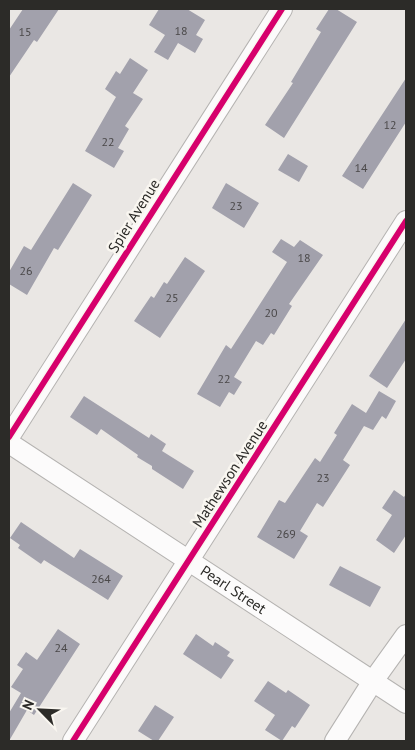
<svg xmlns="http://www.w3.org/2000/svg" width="415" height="750" viewBox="0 0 415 750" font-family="'PT Sans',sans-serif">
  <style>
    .building { fill: #a2a1ac }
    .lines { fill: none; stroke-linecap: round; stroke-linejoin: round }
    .minor-casing { stroke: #b5b3b1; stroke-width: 22 }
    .minor { stroke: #fcfbfb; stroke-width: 20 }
    .cycleway-casing { stroke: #f9f6f0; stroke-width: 9 }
    .cycleway { stroke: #d6006c; stroke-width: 6 }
    .labels { text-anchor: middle; stroke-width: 5; stroke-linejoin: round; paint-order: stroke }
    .number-label { font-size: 12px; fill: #4a4849 }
    .street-label { font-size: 15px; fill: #2c2b28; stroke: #f9f6f0 }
  </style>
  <rect width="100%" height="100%" fill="#eae7e4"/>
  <!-- building -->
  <path class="building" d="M23 9H59L37 42 34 40 9 77V30Z
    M159 9H187L205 20 196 35 203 39 195 53 178 43 168 60 154 52 165 35 149 25Z
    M329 9H336L357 22 284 138 265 125 293 83 291 82 321 32 316 29Z
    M130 58 148 70 133 93 143 99 125 126 129 129 118 148 124 151 114 168 85 151 116 97 105 89 116 71 120 74Z
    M406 78V122L363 189 342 176Z
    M288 154 308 166 299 182 278 170Z
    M73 183 92 195 58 250 54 248 27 295 9 284V272L24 246 31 250Z
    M226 183 259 203 244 228 212 208Z
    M281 239 294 247 300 240 323 255 289 304 292 306 274 335 271 333 263 345 256 341 234 377 242 382 234 395 229 392 220 407 197 394 226 345 231 349 287 262 272 252Z
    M185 257 205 271 160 338 134 321 151 296 154 298 164 282 167 284Z
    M406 319V359L387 388 369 376Z
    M379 391 396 401 386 419 382 416 373 430 364 426 343 460 350 465 323 507 317 503 300 531 308 536 294 559 257 537 279 500 285 503 315 458 320 462 337 435 334 433 352 404 366 413Z
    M84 396 149 438 151 434 166 444 162 451 194 471 183 489 152 469V466L137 457 138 455 101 429 97 435 70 417Z
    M394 490 404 497 406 494V535L394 553 376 540 392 515 382 508Z
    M21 522 74 558 80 549 123 576 108 600 44 560 41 564 18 548 20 545 10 538Z
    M340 566 381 587 370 607 329 585Z
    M58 629 80 644 34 715 27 710 9 741V713L21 693 11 687 23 669 17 665 26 652 37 660Z
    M196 634 213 646 215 642 230 652 227 656 234 660 221 679 183 654Z
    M268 681 286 693 288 690 310 705 295 728 292 726 282 741 265 730 275 715 254 701Z
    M155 705 174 717 158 741H154L138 731Z"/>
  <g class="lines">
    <!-- minor casing -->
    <g class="minor-casing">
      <g id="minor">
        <path d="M9 437 282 9"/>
        <path id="s1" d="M9 443 406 703"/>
        <path d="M73 741 406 221"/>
        <path d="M335 741 373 681 406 635"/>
      </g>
    </g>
    <!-- minor -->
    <use href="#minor" class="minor"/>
    <!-- cycleway casing -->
    <g class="cycleway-casing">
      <path id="cycleway" d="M9 437 282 9
        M73 741 406 221"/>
    </g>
    <!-- cycleway -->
    <use href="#cycleway" class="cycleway"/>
  </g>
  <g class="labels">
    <!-- number labels -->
    <g class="number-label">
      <text x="181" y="35">18</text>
      <text x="25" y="36">15</text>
      <text x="390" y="129">12</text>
      <text x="108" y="146">22</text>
      <text x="361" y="172">14</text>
      <text x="236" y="210">23</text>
      <text x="304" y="262">18</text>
      <text x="26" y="275">26</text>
      <text x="172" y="302">25</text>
      <text x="271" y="317">20</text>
      <text x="224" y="383">22</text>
      <text x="323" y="482">23</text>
      <text x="286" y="538">269</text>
      <text x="101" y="583">264</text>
      <text x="61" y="652">24</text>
    </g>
    <!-- street labels -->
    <g class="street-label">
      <text transform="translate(134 216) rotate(-58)" y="5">Spier Avenue</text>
      <text transform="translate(230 474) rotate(-57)" y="5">Mathewson Avenue</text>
      <text dy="5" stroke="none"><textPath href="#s1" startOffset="268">Pearl Street</textPath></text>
    </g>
  </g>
  <!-- border -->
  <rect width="415" height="750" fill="none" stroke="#2c2b28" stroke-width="20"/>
  <!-- north arrow -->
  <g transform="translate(40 710) rotate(294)" stroke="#f9f6f0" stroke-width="4" paint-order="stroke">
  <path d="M0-4L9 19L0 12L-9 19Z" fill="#2c2b28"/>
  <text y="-8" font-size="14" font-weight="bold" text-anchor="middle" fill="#2c2b28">N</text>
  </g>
</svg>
